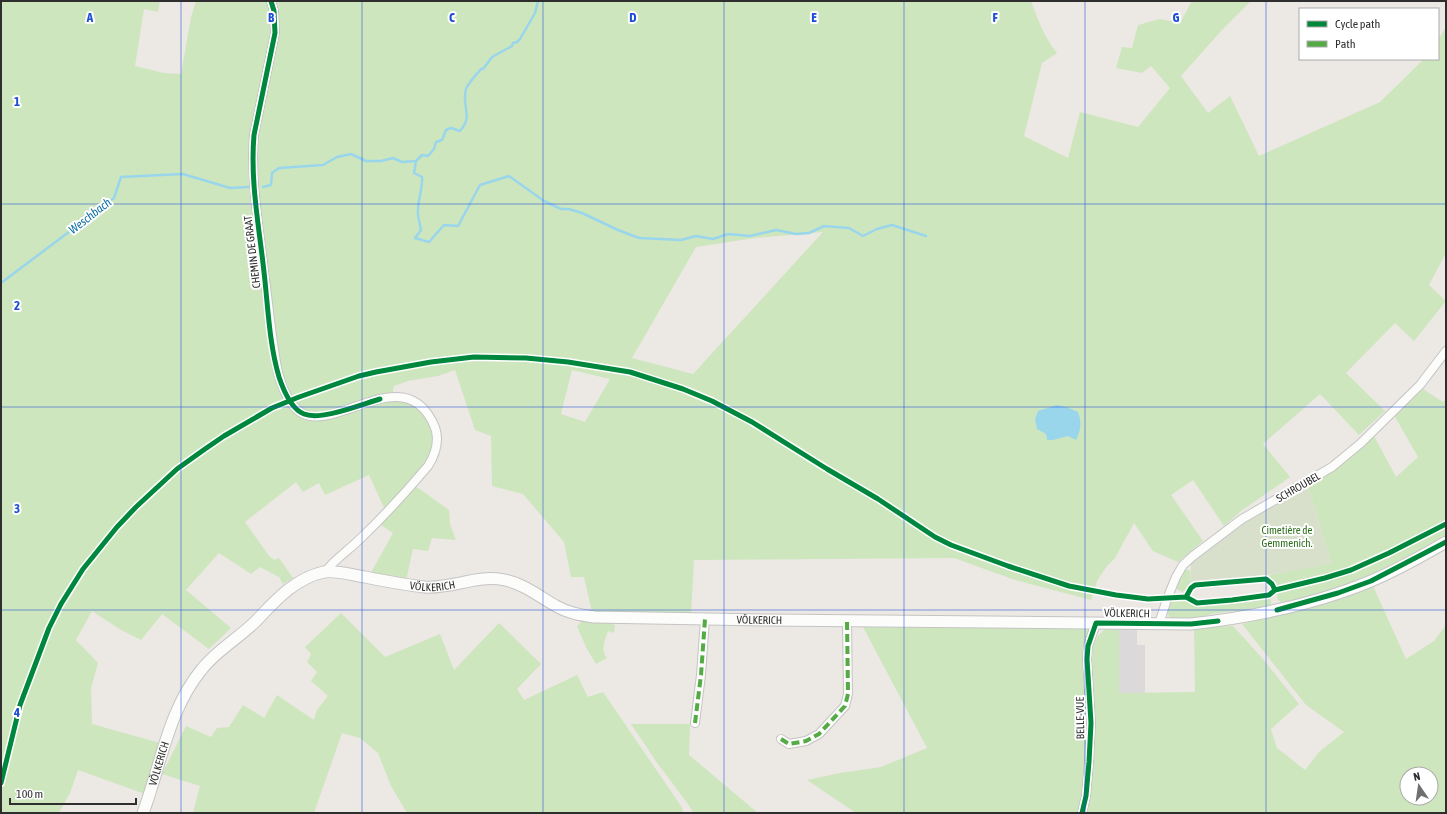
<svg xmlns="http://www.w3.org/2000/svg" width="1447" height="814" viewBox="0 0 1447 814" font-family="'Asap Condensed',sans-serif">
  <style>
    .industrial { fill: #dcd9db }
    .green { fill: #cee6be; fill-rule: evenodd }
    .cemetery { fill: #d8e0cc }
    .water { fill: #99d6ec }
    .lines { fill: none; stroke-linecap: round; stroke-linejoin: round }
    .stream { stroke: #99d6ec; stroke-width: 2.5 }
    .street-casing { stroke: #c5c4c5; stroke-width: 10 }
    .secondary-casing { stroke: #c5c4c5; stroke-width: 13 }
    .street { stroke: #fcfcfb; stroke-width: 8 }
    .secondary { stroke: #fcfcfb; stroke-width: 11 }
    .quiet { stroke: #54ab44; stroke-width: 4; stroke-dasharray: 8 4; stroke-linecap: butt }
    .cycleway-casing { stroke: #fff; stroke-width: 8 }
    .cycleway { stroke: #00873e; stroke-width: 5 }
    .grid { fill: none; stroke: #1d4ed8; stroke-width: 1; stroke-opacity: 0.55 }
    .labels { text-anchor: middle; stroke-width: 4; stroke-linejoin: round; paint-order: stroke }
    .street-label { font-size: 11px; fill: #2e2e2e; stroke: #fff }
    .park-label { font-size: 11px; fill: #2c6e1b; stroke: #fff }
    .water-label { font-size: 12px; font-style: italic; fill: #0d6fa3; stroke: #fff }
    .grid-label { font-size: 13px; text-anchor: middle; font-weight: bold; fill: #1d4ed8; stroke: #fff; stroke-width: 4; stroke-linejoin: round; paint-order: stroke }
  </style>
  <rect width="100%" height="100%" fill="#ece8e4"/>
  <!-- industrial -->
  <path class="industrial" d="M1137 629V645H1145V693H1119V630Z"/>
  <!-- green -->
  <path class="green" d="M1 1H160L158 12 144 9 135 66 164 73 181 74 191 17 196 1H267L270 12V42L252 136 248 166 249 191 255 225 271 358 278 385 284 396 290 391 280 367 270 300 257 176 256 155 259 132 279 31V8L276 1H1031C1038 20 1044 37 1057 53L1042 63 1024 136 1068 158 1080 112 1138 127 1170 88 1151 66 1142 73 1116 68 1122 47 1132 48 1138 25 1160 19 1180 23 1192 1H1251L1222 30 1181 76 1208 113 1230 96 1259 156 1380 102 1424 59H1438V40L1446 27V253L1429 285 1446 301 1414 341 1395 323 1346 373 1385 411 1359 435 1320 394 1263 444 1290 477 1241 511 1224 526 1193 480 1171 495 1203 541 1178 562 1153 551 1134 523 1115 558 1107 566 1097 581 1091 600 1015 580 954 558 694 560 691 615 592 612 584 577H571L564 542 523 494 492 486 491 436 475 430 455 370 438 376 408 381 394 386 391 402C394 402 397 401 400 401 417 403 430 419 432 435 432 439 433 444 432 447 428 461 417 473 408 483L421 490 449 510 450 524 456 540 432 538 428 551 413 549 405 585 368 578 393 533 375 521 385 510 369 475 325 495 319 483 303 492 296 482 245 522 269 556 274 560 279 558 293 578 283 584 279 577 260 567 251 574 219 553 186 590 231 628 209 649 162 614 141 640 121 630 92 611 76 640 98 663 91 688 92 724 160 743 145 794 78 770 70 793 59 813H1ZM823 232 693 374 632 358 696 247 755 238ZM572 370 610 379 585 422 561 414Z
    M1423 389 1443 402 1446 399V536L1388 569 1338 589 1283 604 1278 600 1275 582 1268 575 1331 563 1308 486C1331 472 1355 457 1374 436L1396 477 1418 457 1394 415Z
    M1184 568 1190 571V582L1188 589 1182 592 1177 589V583Z
    M1373 586 1406 659 1434 641 1446 625V813H1087L1093 767 1092 669 1093 646 1097 637 1105 629 1119 630V693L1195 692 1194 628 1233 626 1263 659 1299 704 1271 729 1277 748 1305 770 1319 752 1344 732 1306 705 1242 624 1333 600ZM1407 774H1431V798H1407Z
    M1271 597V603L1270 606 1255 611H1233L1211 614 1196 619 1172 620C1166 615 1167 609 1170 602L1186 599 1191 603 1197 605Z
    M341 613 385 657 440 634 454 670 499 623 541 664 517 689 524 700 577 675 588 697 603 692 681 806 684 813H407L391 786 378 753 360 738 342 733 314 813H193L200 786 162 774 186 726 211 737 217 728 229 727 243 705 264 718 277 695 314 720 317 710 328 696 311 681 317 672 307 662 311 654 305 647Z
    M585 621 610 623 615 625 614 633 608 631C605 640 600 650 607 658L596 664 586 647 577 626 581 622Z
    M863 627 1090 628 1085 651 1088 721 1084 778 1078 813H856L807 780 840 773 881 767 927 748Z
    M631 724H690L689 755 758 813H693L688 804 658 764Z"/>
  <!-- cemetery -->
  <path class="cemetery" d="M1308 486 1331 563C1284 574 1238 579 1190 582L1191 562C1228 534 1266 506 1308 486Z"/>
  <!-- water -->
  <path class="water" d="M1057 405 1069 408 1078 412C1082 423 1081 430 1076 440L1068 436 1053 440H1047L1046 434 1037 429 1035 419 1038 411Z"/>
  <g class="lines">
    <!-- stream -->
    <path class="stream" d="M416 161 414 173 422 177C423 188 418 199 418 210 417 216 420 223 421 230L415 238 429 242 444 225 458 226 480 185 509 176 544 201 561 209H569L582 213 618 230 639 238 681 240 696 236 713 239 728 234 750 236 776 230 796 234 809 233 824 226 849 228 863 236 877 229 892 225 926 236
      M263 187 271 185 272 173 279 168 323 165 337 157 351 154 366 161H381L393 158 402 162 416 161 422 155 428 156 434 149 436 142 442 140 446 130 451 128 460 131C474 116 461 106 466 89 468 83 476 75 481 69H483L492 57 512 46 513 43 517 42 520 39 535 13 538 1
      M1 283 114 198 121 177 183 174 230 188 250 187"/>
    <!-- street casing -->
    <g class="street-casing">
      <path id="street" d="M271 1 274 11 275 33 254 135C250 184 260 232 265 280 268 301 270 322 273 343 275 355 276 367 280 379 283 390 290 405 300 412 333 435 401 361 432 421 441 437 437 452 428 466 407 491 385 515 361 538 349 550 335 559 325 572
        M1159 624 1167 599 1176 577 1183 565 1193 556 1242 519 1332 467 1361 443 1420 385 1446 351
        M695 723 701 675 705 619
        M781 739 789 744 806 741 819 734 845 706 848 694 847 621
        M1082 813 1086 796 1089 762 1091 723 1087 659 1088 646 1096 623"/>
    </g>
    <!-- secondary casing -->
    <g class="secondary-casing">
      <g id="secondary">
        <path id="s1" d="M143 813C161 765 168 710 202 669 217 650 239 638 256 621 275 601 295 578 324 572 337 570 352 575 365 577 385 581 405 585 425 587 452 589 478 574 505 580 524 584 540 597 556 606 568 613 580 615 594 617L768 620 1191 624C1252 617 1314 605 1371 581 1397 570 1422 556 1446 542"/>
      </g>
    </g>
    <!-- street -->
    <use href="#street" class="street"/>
    <!-- secondary -->
    <use href="#secondary" class="secondary"/>
    <!-- quiet -->
    <path class="quiet" d="M695 723 701 675 705 619
      M781 739 789 744 806 741 819 734 845 706 848 694 847 621"/>
    <!-- cycleway casing -->
    <g class="cycleway-casing">
      <path id="cycleway" d="M271 1 274 11 275 33 254 135C250 181 259 226 264 272 268 306 269 343 279 377 283 389 291 409 304 414 321 421 362 404 380 399
        M1186 597 1191 588 1195 585 1266 579 1272 584 1275 590
        M1277 610 1338 593 1371 581 1446 542
        M1 783 20 705 49 628 61 604 83 569 117 527 136 507 177 469 205 449 224 436 272 408 299 397 359 376 376 372 431 362 474 357 526 358 568 362 630 372 683 389 712 401 752 422 827 469 878 499 935 537 951 545 1008 566 1069 586 1116 595 1148 599 1186 597 1197 603 1232 600 1269 595 1275 590 1325 578 1351 570 1389 553 1446 524
        M1082 813 1086 796 1089 762 1091 723 1087 659 1088 646 1096 623 1191 624 1218 621"/>
    </g>
    <!-- cycleway -->
    <use href="#cycleway" class="cycleway"/>
  </g>
  <!-- grid -->
  <path class="grid" d="M181 1V813M362 1V813M543 1V813M724 1V813M904 1V813M1085 1V813M1266 1V813M1 204H1446M1 407H1446M1 610H1446"/>
  <g class="labels">
    <!-- street labels -->
    <g class="street-label">
      <text transform="translate(252 252) rotate(-97)" y="4">CHEMIN DE GRAAT</text>
      <text transform="translate(1298 487) rotate(-30)" y="4">SCHROUBEL</text>
      <text dy="4" stroke="none"><textPath href="#s1" startOffset="424">VÖLKERICH</textPath></text>
      <text transform="translate(1127 613) rotate(1)" y="4">VÖLKERICH</text>
      <text dy="4" stroke="none"><textPath href="#s1" startOffset="760">VÖLKERICH</textPath></text>
      <text transform="translate(1080 718) rotate(-91)" y="4">BELLE-VUE</text>
      <text dy="4" stroke="none"><textPath href="#s1" startOffset="52">VÖLKERICH</textPath></text>
    </g>
    <!-- park labels -->
    <g class="park-label">
      <text x="1287" y="534">Cimetière de<tspan x="1287" dy="13">Gemmenich.</tspan></text>
    </g>
    <!-- water labels -->
    <g class="water-label">
      <text transform="translate(90 216) rotate(-38)" y="4">Weschbach</text>
    </g>
  </g>
  <g class="grid-label">
    <text x="90" y="22">A</text>
    <text x="271" y="22">B</text>
    <text x="452" y="22">C</text>
    <text x="633" y="22">D</text>
    <text x="814" y="22">E</text>
    <text x="995" y="22">F</text>
    <text x="1176" y="22">G</text>
    <text x="17" y="106">1</text>
    <text x="17" y="310">2</text>
    <text x="17" y="513">3</text>
    <text x="17" y="717">4</text>
  </g>
  <!-- border -->
  <rect width="1447" height="814" fill="none" stroke="#2e2e2e" stroke-width="4"/>
  <!-- legend -->
  <rect x="1299" y="8" width="140" height="52" fill="#ffffff" stroke="#ababab"/>
  <rect x="1307" y="21" width="20" height="6" fill="#00873e" stroke="#ababab"/>
  <text x="1335" y="28" font-size="12" fill="#2e2e2e">Cycle path</text>
  <rect x="1307" y="41" width="20" height="6" fill="#54ab44" stroke="#ababab"/>
  <text x="1335" y="48" font-size="12" fill="#2e2e2e">Path</text>
  <!-- north arrow -->
  <g transform="translate(1419 786) rotate(347)"><circle r="19" fill="#ffffff" stroke="#ababab"/>
  <path d="M0-3L7 15L0 10L-7 15Z" fill="#706f6e"/>
  <text y="-6" font-size="11" font-weight="bold" text-anchor="middle" fill="#2e2e2e">N</text>
  </g>
  <!-- scale -->
  <path d="M10 798v6h126v-6" fill="none" stroke="#2e2e2e" stroke-width="2"/>
  <text x="16" y="798" font-size="12" fill="#2e2e2e" stroke="#ffffff" stroke-width="3" paint-order="stroke">100 m</text>
</svg>
